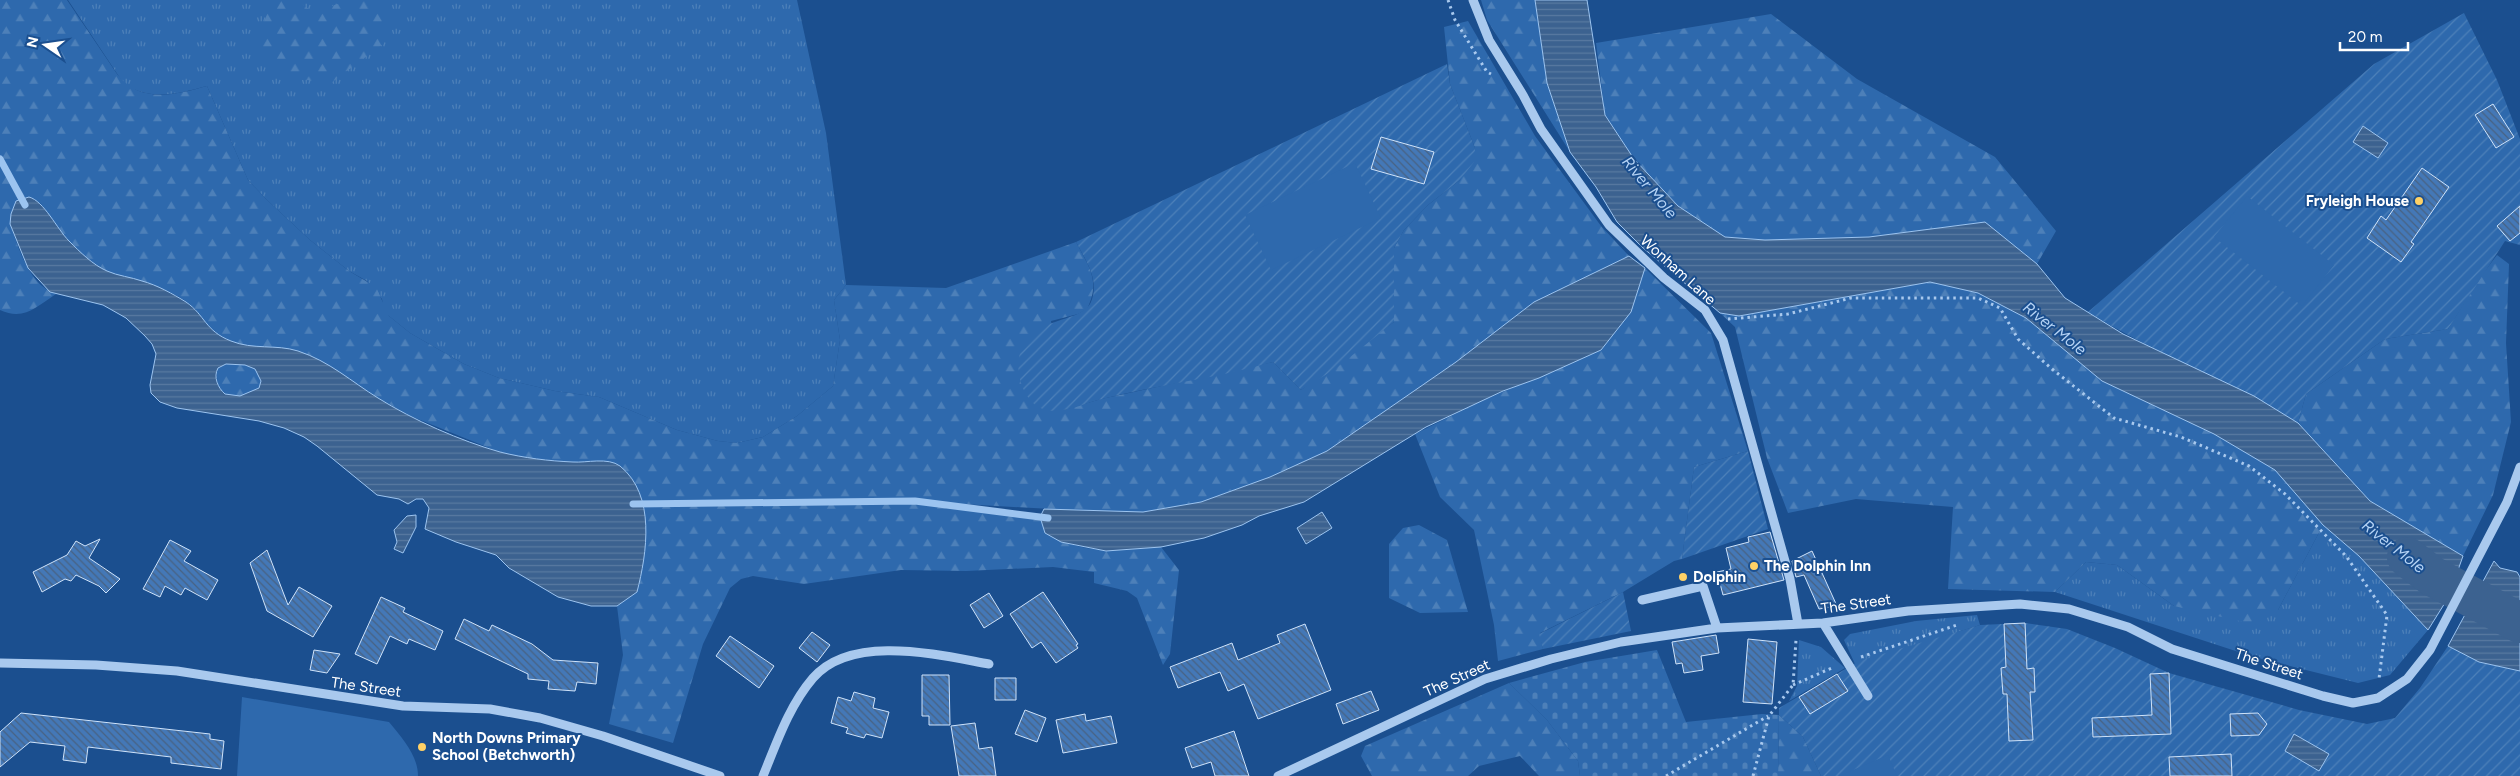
<svg xmlns="http://www.w3.org/2000/svg" width="2520" height="776" viewBox="0 0 2520 776" font-family="Figtree,sans-serif">
  <style>
    .grass { fill: url(#grass-tufts) }
    .forest { fill: url(#forest-firs) }
    .cemetery { fill: url(#cemetery-stones) }
    .garden { fill: url(#garden-furrows) }
    .pitch { fill: #2e69ad }
    .water { fill: url(#water-rules); stroke: #9cc4f0; fill-rule: evenodd }
    .lines { fill: none; stroke-linecap: round; stroke-linejoin: round }
    .stream { stroke: #9cc4f0; stroke-width: 7 }
    .river { stroke: #3c6290; stroke-width: 40 }
    .building { fill: url(#building-back-hatch); stroke: #cfe3fa }
    .path { stroke: #a9c9ee; stroke-width: 3; stroke-dasharray: 2.5 4; stroke-linecap: butt }
    .minor { stroke: #a9c9ee; stroke-width: 9 }
    .poi-dot { fill: #ffd166; stroke: #1b4f8f; stroke-width: 2 }
    .labels { text-anchor: middle; stroke-width: 4; stroke-linejoin: round; paint-order: stroke }
    .poi-label { font-size: 15px; font-weight: bold; fill: #fff; stroke: #1b4f8f; text-anchor: start }
    .street-label { font-size: 15px; fill: #fff; stroke: #1b4f8f }
    .water-label { font-size: 16px; font-style: italic; fill: #b5d3f5; stroke: #1b4f8f }
  </style>
  <defs>
    <pattern id="grass-tufts" width="24" height="20" patternUnits="userSpaceOnUse" patternTransform="scale(1.25)"><rect width="24" height="20" fill="#2e69ad"/><path d="M3 7l-1-3M5 7V3M7 7l1-3M15 17l-1-3M17 17v-4M19 17l1-3" fill="none" stroke="#4d80b9"/></pattern>
    <pattern id="forest-firs" width="22" height="20" patternUnits="userSpaceOnUse" patternTransform="scale(1.25)"><rect width="22" height="20" fill="#2e69ad"/><path d="M5 1l3.5 6h-7zM16 11l3.5 6h-7z" fill="#4d80b9"/></pattern>
    <pattern id="cemetery-stones" width="16" height="16" patternUnits="userSpaceOnUse" patternTransform="scale(1.25)"><rect width="16" height="16" fill="#2e69ad"/><path d="M2 7V4a2 2 0 0 1 4 0v3zM10 15v-3a2 2 0 0 1 4 0v3z" fill="#4d80b9"/></pattern>
    <pattern id="garden-furrows" width="10" height="10" patternUnits="userSpaceOnUse" patternTransform="scale(1.25)"><rect width="10" height="10" fill="#2e69ad"/><path d="M-1 1l2-2M0 10L10 0M9 11l2-2" fill="none" stroke="#4d80b9"/></pattern>
    <pattern id="water-rules" width="6" height="5" patternUnits="userSpaceOnUse" patternTransform="scale(1.25)"><rect width="6" height="5" fill="#3c6290"/><path d="M0 2.5h6" fill="none" stroke="#597aa1"/></pattern>
    <pattern id="building-back-hatch" width="6" height="6" patternUnits="userSpaceOnUse" patternTransform="scale(1.25)"><rect width="6" height="6" fill="#4478b7"/><path d="M-1 5l2 2M0 0l6 6M5-1l2 2" fill="none" stroke="#486282"/></pattern>
  </defs>
  <rect width="100%" height="100%" fill="#1b4f8f"/>
  <!-- grass -->
  <path class="grass" d="M68 0H797L826 133 846 285 834 300 840 340 833 386 797 416 763 437 737 443 718 441 677 430 599 397 555 391 499 378 464 364 410 333 389 316 384 310 382 299 367 281 349 271 310 240 266 199 248 180 207 86C177 94 152 101 124 84Z
    M2323 525 2359 556 2428 630 2390 675 2358 683 2254 657 2055 592 2086 562 2117 565 2174 606 2278 610Z
    M1977 615 1980 625 1855 664 1844 640 1850 634 1916 621Z
    M1799 640 1821 647 1845 668 1789 701 1797 686Z"/>
  <!-- forest -->
  <path class="forest" d="M0 0H67L117 74C140 104 175 95 207 86L248 180 266 199 310 240 349 271 376 287 389 316 410 333 464 364 499 378 555 391 599 397 677 430 718 441 737 443 763 437 797 416 833 386 840 340 834 300 846 285 946 288 1076 242C1089 267 1101 281 1087 309L1078 314 1051 321 1064 410 1101 399 1273 362 1301 390 1394 322V248L1404 230 1428 205 1460 180 1475 148 1450 84 1444 27 1468 21 1535 136 1601 226 1629 256 1534 302 1456 362 1327 451 1270 477 1201 502 1143 512H1104L927 502 1040 517 1045 533C1086 556 1118 550 1161 547L1179 570 1170 654 1163 665 1137 598 1127 591 1094 583V572L1053 567 966 571 901 570 804 584 753 576 741 579 730 588 703 644 673 743 609 724 623 655 617 606 637 592 639 493 632 479 619 465 603 461 574 462 525 458 499 452 408 415 378 398 261 381C260 389 255 391 248 394 204 409 222 364 215 345 211 334 202 316 194 308 170 285 135 284 106 271 77 257 58 228 40 203L10 224C19 248 28 284 56 294 36 307 24 321 0 310Z
    M272 0H296L313 12 350 0H384L388 15 383 44 331 83 290 78 254 49Z
    M1481 0H1535L1547 83 1570 152 1487 20Z
    M1771 14 1857 79 1995 157 2056 231 2037 264 1985 222 1869 237 1765 240 1725 237 1678 206 1634 159 1605 114 1596 43Z
    M2497 255 2509 264 2506 343 2511 422 2493 495 2463 556 2370 501 2298 423 2306 394 2385 339 2448 329 2479 279Z
    M1645 268 1711 333 1748 451 1694 467 1682 559 1674 561 1623 592 1540 633 1543 649 1498 661 1494 625 1474 530 1440 497 1415 434 1477 403 1601 350 1631 312Z
    M1930 282 1978 293 2026 318 2102 381 2214 434 2275 470 2323 525 2278 610 2257 625 2174 606 2117 565 2086 562 2055 592 1948 589 1953 507 1856 499 1788 513 1767 458 1735 327 1720 313 1739 316Z
    M1419 525 1447 540 1468 612 1420 613 1389 598V544L1403 528Z
    M1509 683 1547 720 1578 761 1580 776H1539L1520 756 1479 766 1468 776H1372L1361 756 1365 746Z
    M1779 715 1803 737 1821 776H1778Z"/>
  <!-- cemetery -->
  <path class="cemetery" d="M1657 650 1686 722 1762 714 1779 715 1778 776H1580L1578 761 1547 720 1509 683 1585 662Z"/>
  <!-- garden -->
  <path class="garden" d="M2464 13 2497 80 2520 139V245L2505 241 2448 329 2385 339 2306 394 2298 423C2230 382 2156 354 2088 312L2374 64Z
    M1447 64 1450 84 1475 148 1474 162 1460 180 1428 205 1404 230 1394 248V322L1335 369 1301 390 1273 362C1217 378 1158 385 1102 399 1084 403 1065 414 1046 410 1024 405 1014 373 1020 353 1033 315 1081 324 1091 302 1100 280 1086 261 1076 242Z
    M1748 451 1768 529 1682 559 1694 467Z
    M1623 592 1631 631 1543 649 1539 634Z
    M2025 623 2067 629 2115 648 2169 673 2299 710 2367 724 2395 718 2420 688 2448 646 2479 662 2520 671V776H1821L1803 737 1779 715V708L1859 661 1980 625Z"/>
  <!-- pitch -->
  <path class="pitch" d="M1355 163 1381 218 1271 270 1245 215Z
    M2247 196 2334 265 2302 306 2214 237Z
    M242 697 389 722C402 738 418 755 418 776H237Z
    M1888 755 1897 776H1839Z"/>
  <!-- water -->
  <path class="water" d="M1535 0H1587L1605 115 1634 159 1678 206 1725 237 1765 240 1869 237 1985 222 2037 264 2065 298 2123 334 2254 396 2298 423 2370 501 2463 556 2448 598 2428 630 2359 556 2323 525 2275 470 2214 434 2102 381 2026 318 1978 293 1930 282 1739 316 1720 313 1642 247 1617 222 1596 187 1570 152 1547 83Z
    M2363 126 2388 143 2378 158 2353 142Z
    M29 197C44 201 57 229 69 241 80 252 93 265 107 271 118 276 131 277 142 281 157 285 173 294 186 302 205 315 205 331 231 341 253 350 276 344 298 351 329 361 352 382 378 398 413 420 461 441 500 452 524 458 549 461 573 462 586 463 608 457 620 466 656 495 647 553 637 592L617 606H591L558 597 509 568 496 555 456 542 425 529 429 508 423 499H416L408 504 399 499 377 495 317 446 304 437 284 428 259 421 177 408 160 402 151 393 150 385 156 354 152 344 145 336 126 318 103 305 50 292 28 268 10 224 11 214 16 201ZM226 364 245 365 255 369 261 381 259 388 240 396 225 394C218 388 213 377 218 368Z
    M1629 256 1645 268 1631 312 1601 350 1539 378 1503 391 1426 427 1304 502 1259 516 1242 525 1204 538 1161 547 1106 551 1061 542 1045 533 1040 517 1044 509 1143 512 1201 502 1270 477 1327 451 1456 362 1534 302Z
    M1322 512 1332 528 1306 544 1297 528Z
    M416 515V527L403 553 394 549 397 542 394 530 407 516Z
    M2494 561 2500 568 2517 572 2520 577V671L2479 662 2448 646Z
    M2294 734 2329 754 2319 771 2285 751Z"/>
  <g class="lines">
    <!-- stream -->
    <path class="stream" d="M0 159 25 205
      M633 504 915 501 1048 518"/>
    <!-- river -->
    <path class="river" d="M2407 557 2432 576 2520 623"/>
  </g>
  <!-- building -->
  <path class="building" d="M2493 104 2514 137 2496 148 2475 115Z
    M1381 137 1434 152 1424 184 1371 169Z
    M2422 168 2449 187 2411 242 2414 244 2401 262 2367 238 2381 216 2386 220Z
    M2520 206V233L2510 241 2497 226Z
    M1770 532 1784 580 1723 595 1717 572 1731 569 1726 548 1749 542 1748 537Z
    M100 539 89 558 120 579 106 593 99 586 76 575 71 581 65 579 42 592 33 572 67 555 76 541 85 546Z
    M170 540 191 551 184 561 218 580 207 600 185 588 181 595 165 586 160 597 143 589Z
    M267 550 288 605 299 587 332 606 313 637 267 611 250 563Z
    M1812 551 1837 606 1819 609 1804 575 1796 577 1792 561Z
    M1043 592 1078 644 1076 645 1078 648 1056 663 1041 642 1032 648 1010 614Z
    M989 593 1003 616 984 628 970 605Z
    M381 597 405 608 403 612 443 631 435 650 409 639 407 644 390 636 377 664 355 654Z
    M464 619 489 631 492 625 532 644 553 660 598 663 596 684 577 682 575 691 548 689 549 681 528 679V674L455 639Z
    M2025 623 2027 669 2034 668 2035 692H2030L2033 740 2009 741 2007 694H2003L2001 668 2006 667 2004 624Z
    M1305 624 1331 690 1258 719 1244 684 1228 691 1220 672 1178 688 1170 667 1232 643 1238 660 1280 643 1277 635Z
    M812 632 830 645 817 662 799 648Z
    M1716 635 1719 653 1701 656 1703 670 1684 673 1682 663 1676 664 1672 642Z
    M730 636 774 666 759 688 716 656Z
    M1748 639 1777 642 1772 704 1743 702Z
    M314 650 340 654 327 673 310 670Z
    M2169 673 2171 734 2093 737 2092 718 2152 715 2150 674Z
    M1837 674 1848 691 1810 714 1799 697Z
    M922 675H949L950 725H929V716H922Z
    M995 678H1016V700H995Z
    M1371 691 1379 710 1343 724 1336 704Z
    M854 692 875 698 873 708 889 712 882 738 866 734 864 738 846 733 848 728 831 723 838 697 851 701Z
    M1025 710 1046 718 1037 742 1015 734Z
    M21 713 210 734V739L224 741 221 769 171 763V757L88 747 86 763 63 760 65 746 30 742 0 767V732Z
    M2258 713 2267 724 2259 735 2231 736 2230 714Z
    M1085 714 1086 721 1111 716 1117 743 1063 753 1056 720Z
    M975 723 979 749 992 747 996 776H959L951 726Z
    M1234 731 1249 776H1215L1211 762 1192 768 1185 748Z
    M2231 754 2232 776H2170L2169 757Z"/>
  <g class="lines">
    <!-- path -->
    <path class="path" d="M1448 0 1455 20 1487 72 1491 74
      M1728 319 1788 314 1851 298H1978L2000 308 2018 339 2052 369 2114 418 2181 437 2249 466 2285 494 2346 556 2387 615 2379 679
      M1861 657 1957 625
      M1793 685 1834 667
      M1666 776 1768 716
      M1753 776 1769 716 1793 685 1796 640"/>
    <!-- minor -->
    <path class="minor" d="M1473 0 1489 40 1523 95 1541 129 1609 225 1664 278 1705 310 1723 340 1790 579 1798 624
      M1642 600 1703 586 1717 628
      M1823 623 1868 696
      M0 663 96 665 177 671 403 706 490 709 540 718 603 736 720 776
      M763 776C777 742 789 706 813 678 852 633 939 655 989 664
      M1278 776 1485 679 1551 659 1621 642 1717 628 1823 623 1908 611 2020 604 2069 609 2128 627 2172 649 2323 696 2353 703 2378 698 2407 679 2430 650 2507 502 2520 467"/>
  </g>
  <!-- markers -->
  <g class="poi-dot">
    <circle cx="2419" cy="201" r="5"/>
    <circle cx="1754" cy="566" r="5"/>
    <circle cx="1683" cy="577" r="5"/>
    <circle cx="422" cy="747" r="5"/>
  </g>
  <g class="labels">
    <!-- poi labels -->
    <g class="poi-label">
      <text x="2409" y="206" text-anchor="end">Fryleigh House</text>
      <text x="1764" y="571">The Dolphin Inn</text>
      <text x="1693" y="582">Dolphin</text>
      <text x="432" y="743">North Downs Primary<tspan x="432" dy="17">School (Betchworth)</tspan></text>
    </g>
    <!-- street labels -->
    <g class="street-label">
      <text transform="translate(1678 270) rotate(42)" y="5">Wonham Lane</text>
      <text transform="translate(1856 604) rotate(-8)" y="5">The Street</text>
      <text transform="translate(2269 664) rotate(18)" y="5">The Street</text>
      <text transform="translate(1457 678) rotate(-24)" y="5">The Street</text>
      <text transform="translate(366 687) rotate(8)" y="5">The Street</text>
    </g>
    <!-- water labels -->
    <g class="water-label">
      <text transform="translate(1650 187) rotate(50)" y="6">River Mole</text>
      <text transform="translate(2055 328) rotate(38)" y="6">River Mole</text>
      <text transform="translate(2394 546) rotate(38)" y="6">River Mole</text>
    </g>
  </g>
  <!-- north arrow -->
  <g transform="translate(45 45) rotate(283)" stroke="#1b4f8f" stroke-width="4" paint-order="stroke">
  <path d="M0-4L9 19L0 12L-9 19Z" fill="#ffffff"/>
  <text y="-8" font-size="14" font-weight="bold" text-anchor="middle" fill="#ffffff">N</text>
  </g>
  <!-- scale -->
  <path d="M2340 42v8h68v-8" fill="none" stroke="#ffffff" stroke-width="2.5"/>
  <text x="2348" y="42" font-size="15" fill="#ffffff" stroke="#1b4f8f" stroke-width="4" paint-order="stroke">20 m</text>
</svg>
